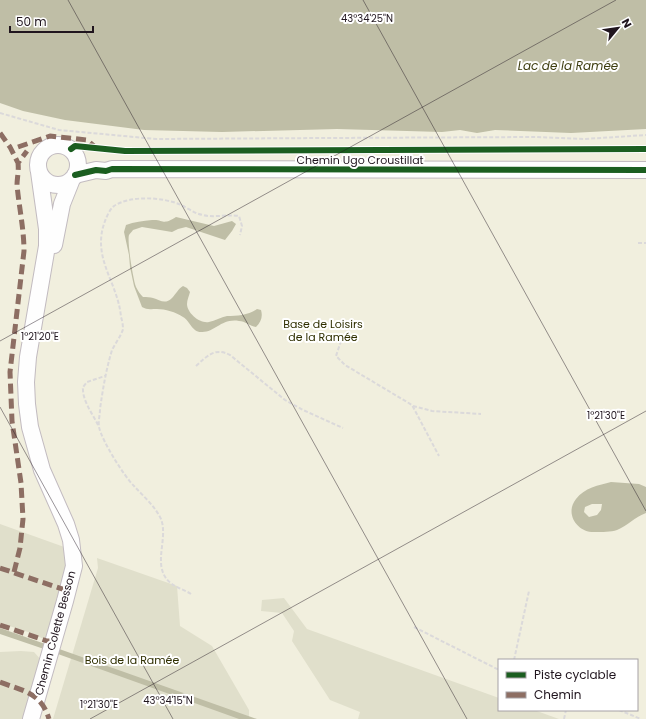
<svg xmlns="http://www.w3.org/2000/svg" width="646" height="719" viewBox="0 0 646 719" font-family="Poppins,sans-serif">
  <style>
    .green { fill: #f1efde; fill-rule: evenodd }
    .forest { fill: #e0dfcb }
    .water { fill: #bfbea6; fill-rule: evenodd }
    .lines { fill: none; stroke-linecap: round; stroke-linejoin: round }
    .minor-casing { stroke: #c2bbc0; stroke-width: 18 }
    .path { stroke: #dbd9da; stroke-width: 2; stroke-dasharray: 4 2; stroke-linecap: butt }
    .minor { stroke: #fefefe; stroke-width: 16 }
    .quiet { stroke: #8d6e63; stroke-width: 5; stroke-dasharray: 10 5; stroke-linecap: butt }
    .cycleway-casing { stroke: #fff; stroke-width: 8 }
    .cycleway { stroke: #1b5e20; stroke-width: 6 }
    .ticks { fill: none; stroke: #20151e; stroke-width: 1; stroke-opacity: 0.45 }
    .labels { text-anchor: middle; stroke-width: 4; stroke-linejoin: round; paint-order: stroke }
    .street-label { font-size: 11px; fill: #20151e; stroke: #fff }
    .park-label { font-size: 11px; fill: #2f2f00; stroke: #fff }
    .water-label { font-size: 12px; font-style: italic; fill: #3e3e10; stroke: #fff }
    .ticks-label { font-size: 10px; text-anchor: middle; fill: #20151e; stroke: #fff; stroke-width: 4; stroke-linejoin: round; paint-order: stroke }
  </style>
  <rect width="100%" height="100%" fill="#fbf6f9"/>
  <!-- green -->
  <path class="green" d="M0 0H646V719H0ZM499 660H637V710H499Z"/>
  <!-- forest -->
  <path class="forest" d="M0 524 67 548 69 561 50 642 31 633 0 623Z
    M97 558 177 586 180 626 212 646 249 710V719H53L98 568Z
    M284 598 307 629 499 698V710H534L559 719H358L360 712 330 700 292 641 294 631 282 613 261 611 262 600Z
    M21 651 34 652 42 661 25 719H0V652Z"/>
  <!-- water -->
  <path class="water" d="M0 0H646V129L571 133 495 130 477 133 460 130 442 132 337 129 222 132 144 130 65 120 23 111 0 103Z
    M176 217 214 226 232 221 236 224 232 231 225 240 186 227 178 229 172 232 142 227 133 230C132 232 130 233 129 235 127 242 133 279 136 287 138 291 140 294 143 297 147 297 150 297 153 298 160 300 165 305 172 298 176 294 178 289 183 286L187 288 190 292C189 296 187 300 187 304 187 313 200 324 209 322 215 321 221 317 227 316 237 316 249 315 257 309L261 310C263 317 261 322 256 327 250 326 245 321 239 321 221 318 215 333 201 332 192 332 190 321 183 317 176 312 165 309 157 309 150 309 147 310 142 307L134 286 130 267 129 255 124 232 126 225C134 222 143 221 152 220 164 219 162 226 176 217Z
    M611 482 639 484 646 487V513C635 517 627 526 617 530 611 532 602 532 595 532 578 533 564 514 576 499 584 488 599 485 611 482ZM592 504H602L601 510 597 515 589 517 584 512 585 507Z
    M0 628 257 719H239L44 649 0 634Z"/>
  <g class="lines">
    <!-- minor casing -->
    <g class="minor-casing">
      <path id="minor" d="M38 165a20 20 0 1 1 40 0a20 20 0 1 1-40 0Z
        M75 175 96 170 106 171 112 169 646 170
        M54 245 62 204 72 179
        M31 719 65 601 74 566 71 540 66 524 42 470 30 427 27 404 26 382 28 357 47 246V229L39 172"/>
    </g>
    <!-- path -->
    <path class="path" d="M0 113 59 130 156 139 325 138 536 137 585 139 646 135
      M638 243H646
      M343 335 336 356 345 365 412 405 439 456
      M196 366C207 356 215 347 230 355L285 400 303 410 343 428
      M413 406 432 411 481 414
      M98 425C92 413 82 400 83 387L87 382 105 376
      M191 594C185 590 177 588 172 584 150 568 169 540 161 519 155 506 143 496 134 486 124 476 102 441 99 427 98 422 100 415 100 409 103 388 106 370 112 350 115 344 122 334 123 329 123 325 122 320 121 317 118 282 91 258 105 221 107 216 110 209 114 206 130 195 164 197 181 205 188 208 195 214 203 215 215 218 226 214 239 216L242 226 240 235
      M414 627 499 670
      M514 660 529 591
      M619 710 641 719
      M564 719 566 710"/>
    <!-- minor -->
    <use href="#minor" class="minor"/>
    <!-- quiet -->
    <path class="quiet" d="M0 133 10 147 18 163
      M18 147 50 136 87 140 95 147
      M0 568 68 591
      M14 572 20 548 23 519 21 483 12 421 10 372 24 251C24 229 19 207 17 185 17 178 19 171 18 163L27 151
      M0 625 47 641H53
      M0 682C23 691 41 692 49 719"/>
    <!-- cycleway casing -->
    <g class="cycleway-casing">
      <path id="cycleway" d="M71 149 75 146 125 151 646 149
        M75 175 96 170 106 171 112 169 646 170"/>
    </g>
    <!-- cycleway -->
    <use href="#cycleway" class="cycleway"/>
  </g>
  <!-- ticks -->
  <path class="ticks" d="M68 0 467 719M363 0 646 511M0 341 616 0M0 407 173 719M90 719 646 411"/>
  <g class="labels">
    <!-- street labels -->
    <g class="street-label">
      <text x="360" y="164">Chemin Ugo Croustillat</text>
      <text transform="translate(55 633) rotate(-75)" y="4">Chemin Colette Besson</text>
    </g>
    <!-- park labels -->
    <g class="park-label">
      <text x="323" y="328">Base de Loisirs<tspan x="323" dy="13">de la Ramée</tspan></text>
      <text x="132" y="664">Bois de la Ramée</text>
    </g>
    <!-- water labels -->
    <g class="water-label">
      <text x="568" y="70">Lac de la Ramée</text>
    </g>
  </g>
  <g class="ticks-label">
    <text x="367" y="22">43°34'25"N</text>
    <text x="40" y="340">1°21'20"E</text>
    <text x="606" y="419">1°21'30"E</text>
    <text x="168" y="704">43°34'15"N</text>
    <text x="99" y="708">1°21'30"E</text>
  </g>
  <!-- legend -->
  <rect x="498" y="659" width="140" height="52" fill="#ffffff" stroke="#a6a1a5"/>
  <rect x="506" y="672" width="20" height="6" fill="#1b5e20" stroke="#a6a1a5"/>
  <text x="534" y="679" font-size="12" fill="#20151e">Piste cyclable</text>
  <rect x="506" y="692" width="20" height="6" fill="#8d6e63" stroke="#a6a1a5"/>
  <text x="534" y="699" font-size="12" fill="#20151e">Chemin</text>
  <!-- north arrow -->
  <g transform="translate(618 28) rotate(61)" stroke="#ffffff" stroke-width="3" paint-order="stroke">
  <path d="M0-3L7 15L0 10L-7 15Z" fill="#20151e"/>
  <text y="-6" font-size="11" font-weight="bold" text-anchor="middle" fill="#20151e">N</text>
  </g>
  <!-- scale -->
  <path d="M10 26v6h83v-6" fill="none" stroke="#20151e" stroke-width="2"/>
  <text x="16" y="26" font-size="12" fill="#20151e" stroke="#ffffff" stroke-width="3" paint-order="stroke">50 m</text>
</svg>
